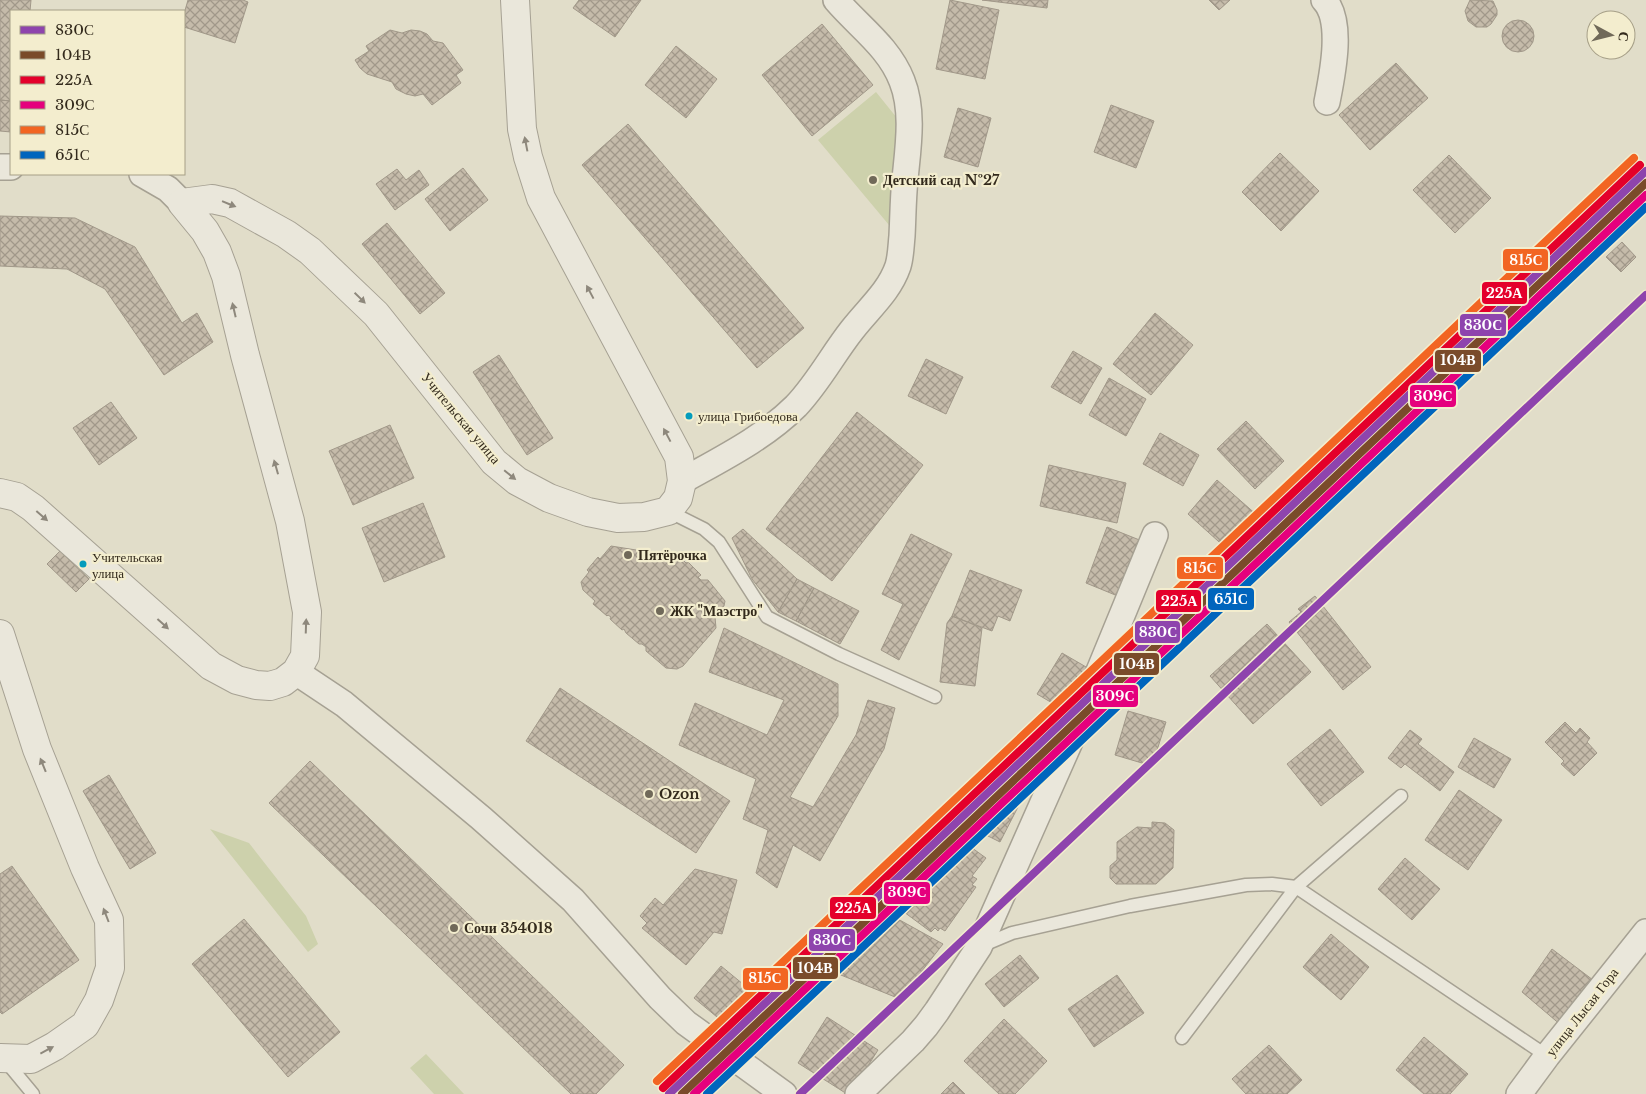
<svg xmlns="http://www.w3.org/2000/svg" width="1646" height="1094" viewBox="0 0 1646 1094" font-family="'Libre Baskerville',serif">
  <style>
    .green { fill: #cdd1ac }
    .building { fill: url(#building-cross-hatch); stroke: #a19889 }
    .lines { fill: none; stroke-linecap: round; stroke-linejoin: round }
    .service-casing { stroke: #a6a193; stroke-width: 15 }
    .minor-casing { stroke: #a6a193; stroke-width: 28 }
    .tertiary-casing { stroke: #a6a193; stroke-width: 30 }
    .service { stroke: #eae7db; stroke-width: 12 }
    .minor { stroke: #eae7db; stroke-width: 25 }
    .tertiary { stroke: #eae7db; stroke-width: 28 }
    .rail-1-casing { stroke: #f3edce; stroke-width: 11 }
    .rail-2-casing { stroke: #f3edce; stroke-width: 11 }
    .rail-3-casing { stroke: #f3edce; stroke-width: 11 }
    .rail-4-casing { stroke: #f3edce; stroke-width: 11 }
    .rail-5-casing { stroke: #f3edce; stroke-width: 11 }
    .rail-6-casing { stroke: #f3edce; stroke-width: 11 }
    .rail-1 { stroke: #8e44ad; stroke-width: 8 }
    .rail-2 { stroke: #7a4b2a; stroke-width: 8 }
    .rail-3 { stroke: #e4002b; stroke-width: 8 }
    .rail-4 { stroke: #e5007d; stroke-width: 8 }
    .rail-5 { stroke: #f26522; stroke-width: 8 }
    .rail-6 { stroke: #0065bd; stroke-width: 8 }
    .oneway { fill: #8e887c }
    .poi-dot { fill: #706959; stroke: #f3edce; stroke-width: 2 }
    .bus-dot { fill: #059cbc; stroke: #f3edce; stroke-width: 2 }
    .labels { text-anchor: middle; stroke-width: 4.5; stroke-linejoin: round; paint-order: stroke }
    .bus-label { font-size: 13px; fill: #332a1c; stroke: #f3edce; text-anchor: start }
    .poi-label { font-size: 14px; font-weight: bold; fill: #332a1c; stroke: #f3edce; text-anchor: start }
    .street-label { font-size: 14px; fill: #332a1c; stroke: #f3edce }
    .line-badge { stroke: #f3edce; stroke-width: 2 }
    .badge-label { font-size: 14px; text-anchor: middle; font-weight: bold; fill: #fff }
  </style>
  <defs>
    <pattern id="building-cross-hatch" width="8" height="8" patternUnits="userSpaceOnUse" patternTransform="scale(1.25)"><rect width="8" height="8" fill="#c5bbaa"/><path d="M0 0l8 8M0 8l8-8" fill="none" stroke="#a1988a"/></pattern>
  </defs>
  <rect width="100%" height="100%" fill="#e1ddc9"/>
  <!-- green -->
  <path class="green" d="M876 92 901 123 889 225 818 140Z
    M210 829 249 843 306 916 318 944 308 952Z
    M426 1054 464 1094H434L410 1068Z"/>
  <!-- building -->
  <path class="building" d="M0 0H31L30 11H11V101L0 100Z
    M188 0H243L248 2 235 43 184 27V14Z
    M579 0H641L615 37 573 8Z
    M950 0 999 10 985 79 936 69Z
    M982 0H1048L1047 8Z
    M1209 0H1230L1219 10Z
    M1470 0 1493 1 1497 10V15L1491 24 1487 27H1476L1468 21 1465 11Z
    M1502 36a16 16 0 1 1 32 0a16 16 0 1 1-32 0Z
    M822 24 873 85 812 136 762 75Z
    M390 30 402 33 411 30 420 31 427 34 433 41 443 43 463 70 456 75 461 83 432 105 423 94 415 96 406 94 396 89 392 82 367 74 360 68 355 60 369 51 366 46Z
    M676 46 717 79 686 118 645 85Z
    M1396 63 1428 98 1370 150 1339 115Z
    M0 100 11 101V132L0 131Z
    M1111 105 1154 121 1136 168 1094 152Z
    M958 108 991 118 978 167 944 157Z
    M628 124 804 328 757 368 582 165Z
    M1280 153 1319 191 1281 231 1242 192Z
    M1449 155 1491 198 1455 233 1413 190Z
    M463 168 488 200 450 231 425 199Z
    M397 169 406 180 419 170 429 185 395 210 376 184Z
    M0 216 75 218 135 247 182 323 197 313 213 342 164 375 105 289 67 269 0 266Z
    M387 223 445 293 420 314 362 244Z
    M1622 242 1636 257 1621 272 1606 257Z
    M1155 313 1193 345 1151 395 1113 364Z
    M1073 351 1102 368 1081 404 1051 387Z
    M499 355 553 438 527 455 473 372Z
    M926 359 963 377 946 414 908 396Z
    M1109 378 1146 399 1126 436 1089 415Z
    M111 402 137 438 99 465 73 428Z
    M857 412 923 465 832 581 766 529Z
    M1246 421 1284 461 1255 489 1217 449Z
    M390 425 414 478 353 505 329 451Z
    M1160 433 1199 455 1183 486 1143 464Z
    M1049 465 1126 483 1117 523 1040 506Z
    M1217 480 1258 516 1228 550 1188 514Z
    M423 503 445 557 384 582 362 528Z
    M1107 527 1147 543 1125 599 1086 583Z
    M743 529 797 579 778 612 752 579 732 538Z
    M911 534 952 554 899 660 881 650 903 604 882 594Z
    M611 546 680 557 686 563 688 562 701 575 698 577 701 580H708L725 601 724 606 715 617 716 628 683 666 677 669 666 668 646 651V647L642 644H639L626 633 624 629 622 630 610 619 611 617 608 615 607 616 593 604 595 601 583 590 581 582 589 572 587 570 598 557 600 559Z
    M60 551 89 579 76 592 47 564Z
    M970 570 1022 590 1010 621 998 616 992 631 952 616Z
    M797 579 814 588 796 621 778 612Z
    M814 588 859 611 840 644 796 621Z
    M1315 596 1371 667 1343 690 1289 622 1301 612 1298 609Z
    M952 616 982 628 975 686 940 682 947 623Z
    M1267 624 1311 672 1253 724 1210 676Z
    M724 628 838 684V716L790 797 813 807 856 735 868 700 895 708 884 749 820 861 793 845 777 888 756 873 768 830 743 819 756 779 679 745 695 703 767 735 784 700 709 672Z
    M1062 653 1093 671 1069 713 1037 694Z
    M560 688 730 801 696 853 526 741Z
    M1128 711 1166 722 1152 766 1115 755Z
    M1565 722 1576 733 1580 728 1590 738 1587 742 1597 753 1574 776 1561 764 1564 761 1545 742Z
    M1330 729 1364 772 1321 806 1287 764Z
    M1410 730 1422 739 1418 744 1454 772 1440 791 1405 764 1401 768 1388 758Z
    M1474 738 1511 759 1494 788 1458 767Z
    M310 761 624 1065 596 1094H571L269 803Z
    M109 775 156 853 130 869 83 791Z
    M977 785 1018 807 1000 842 958 821Z
    M1459 790 1502 820 1468 870 1425 840Z
    M1152 822 1165 823 1174 830 1173 868 1156 884H1116L1110 878V866L1117 860V842L1137 827 1152 828Z
    M951 839 959 843 961 840 986 858 972 876 977 879 972 885 976 887 945 931 940 928 938 931 935 928 931 932 904 912 921 889 919 885V880L928 867 932 864 936 866 945 854 941 851V848L946 840Z
    M1405 858 1440 889 1412 920 1378 889Z
    M12 866 79 960 2 1014 0 1012V874Z
    M695 869 737 880 722 934 714 932 686 965 642 928 647 923 640 916 655 898 663 905Z
    M887 913 943 944 900 999 831 971 848 941 866 951Z
    M244 919 340 1032 288 1077 192 964Z
    M1331 934 1369 967 1341 1000 1303 967Z
    M1552 949 1593 980 1562 1026 1522 992Z
    M1020 955 1039 978 1004 1007 985 984Z
    M721 966 749 989 723 1022 694 998Z
    M1117 975 1144 1013 1094 1047 1068 1009Z
    M827 1017 878 1050 850 1094H847L798 1063Z
    M1004 1019 1047 1061 1015 1094H999L964 1061Z
    M1424 1037 1468 1074 1450 1094H1424L1396 1070Z
    M1269 1045 1302 1080 1287 1094H1246L1232 1079Z
    M953 1082 965 1094H941Z"/>
  <g class="lines">
    <!-- service casing -->
    <g class="service-casing">
      <path id="service" d="M668 511 704 529 719 542 767 617 839 654 935 697
        M981 946 1012 933 1130 906 1246 885 1272 884 1296 887 1401 796
        M1182 1038 1296 887 1547 1056
        M4 1059 33 1094"/>
    </g>
    <!-- minor casing -->
    <g class="minor-casing">
      <path id="minor" d="M1324 0C1344 21 1332 76 1327 102
        M0 167H11
        M142 174 168 189 182 203
        M682 481C721 459 764 438 796 406 818 383 833 354 852 330 869 308 889 292 898 266 901 256 901 245 902 236 903 217 903 198 905 179 908 148 914 111 902 81 889 47 859 27 836 0
        M296 672 344 704 481 818 573 900 660 998 686 1023 784 1094
        M858 1094 913 1041 926 1026 937 1011 979 947 1069 744 1155 535
        M1519 1094 1547 1056 1646 932"/>
    </g>
    <!-- tertiary casing -->
    <g class="tertiary-casing">
      <path id="tertiary" d="M182 203 212 199 230 203 286 234 310 251 376 314 494 462 517 481 549 498 588 512 618 518 644 517 668 511 678 498 682 481 679 457 541 198 528 157 522 129 515 0
        M0 493 17 497 33 508 211 666 237 680 256 685 270 686 283 682 296 672 305 656 307 612 290 521 245 355 226 276 217 252 205 231 182 203
        M0 634 37 749 85 868 109 920 110 968 99 1000 85 1025 55 1046 31 1059 0 1058"/>
    </g>
    <!-- service -->
    <use href="#service" class="service"/>
    <!-- minor -->
    <use href="#minor" class="minor"/>
    <!-- tertiary -->
    <use href="#tertiary" class="tertiary"/>
    <!-- rail-1 casing -->
    <g class="rail-1-casing">
      <path id="rail-1" d="M669 1094 1646 171
        M800 1094 1646 295"/>
    </g>
    <!-- rail-2 casing -->
    <g class="rail-2-casing">
      <path id="rail-2" d="M682 1094 1646 183"/>
    </g>
    <!-- rail-3 casing -->
    <g class="rail-3-casing">
      <path id="rail-3" d="M663 1088 1640 165"/>
    </g>
    <!-- rail-4 casing -->
    <g class="rail-4-casing">
      <path id="rail-4" d="M694 1094 1646 195"/>
    </g>
    <!-- rail-5 casing -->
    <g class="rail-5-casing">
      <path id="rail-5" d="M657 1081 1634 158"/>
    </g>
    <!-- rail-6 casing -->
    <g class="rail-6-casing">
      <path id="rail-6" d="M707 1094 1646 207"/>
    </g>
    <!-- rail-1 -->
    <use href="#rail-1" class="rail-1"/>
    <!-- rail-2 -->
    <use href="#rail-2" class="rail-2"/>
    <!-- rail-3 -->
    <use href="#rail-3" class="rail-3"/>
    <!-- rail-4 -->
    <use href="#rail-4" class="rail-4"/>
    <!-- rail-5 -->
    <use href="#rail-5" class="rail-5"/>
    <!-- rail-6 -->
    <use href="#rail-6" class="rail-6"/>
  </g>
  <!-- one-way arrows -->
  <defs><path id="oneway-solid" d="M-6-.8H1V-3.2L6.5 0L1 3.2V.8H-6Z" transform="scale(1.25)"/></defs>
  <g class="oneway">
    <use href="#oneway-solid" transform="translate(526 144) rotate(-101)"/>
    <use href="#oneway-solid" transform="translate(229 204) rotate(22)"/>
    <use href="#oneway-solid" transform="translate(590 292) rotate(-118)"/>
    <use href="#oneway-solid" transform="translate(360 298) rotate(44)"/>
    <use href="#oneway-solid" transform="translate(234 310) rotate(-103)"/>
    <use href="#oneway-solid" transform="translate(667 435) rotate(-118)"/>
    <use href="#oneway-solid" transform="translate(276 467) rotate(-106)"/>
    <use href="#oneway-solid" transform="translate(510 475) rotate(39)"/>
    <use href="#oneway-solid" transform="translate(42 516) rotate(41)"/>
    <use href="#oneway-solid" transform="translate(163 624) rotate(42)"/>
    <use href="#oneway-solid" transform="translate(306 626) rotate(-88)"/>
    <use href="#oneway-solid" transform="translate(43 765) rotate(-112)"/>
    <use href="#oneway-solid" transform="translate(106 915) rotate(-111)"/>
    <use href="#oneway-solid" transform="translate(47 1050) rotate(-28)"/>
  </g>
  <!-- markers -->
  <g class="poi-dot">
    <circle cx="873" cy="180" r="5"/>
    <circle cx="628" cy="555" r="5"/>
    <circle cx="660" cy="611" r="5"/>
    <circle cx="649" cy="794" r="5"/>
    <circle cx="454" cy="928" r="5"/>
  </g>
  <g class="bus-dot">
    <circle cx="689" cy="416" r="4.5"/>
    <circle cx="83" cy="564" r="4.5"/>
  </g>
  <g class="labels">
    <!-- bus labels -->
    <g class="bus-label">
      <text x="698" y="421">улица Грибоедова</text>
      <text x="92" y="562">Учительская<tspan x="92" dy="16">улица</tspan></text>
    </g>
    <!-- poi labels -->
    <g class="poi-label">
      <text x="883" y="185">Детский сад №27</text>
      <text x="638" y="560">Пятёрочка</text>
      <text x="670" y="616">ЖК "Маэстро"</text>
      <text x="659" y="799">Ozon</text>
      <text x="464" y="933">Сочи 354018</text>
    </g>
    <!-- street labels -->
    <g class="street-label">
      <text transform="translate(461 418) rotate(50)" y="5">Учительская улица</text>
      <text transform="translate(1582 1012) rotate(-52)" y="5">улица Лысая Гора</text>
    </g>
  </g>
  <g class="line-badge">
    <rect x="1502" y="248" width="47" height="24" rx="5" fill="#f26522"/>
    <rect x="1481" y="281" width="47" height="24" rx="5" fill="#e4002b"/>
    <rect x="1459" y="313" width="48" height="24" rx="5" fill="#8e44ad"/>
    <rect x="1434" y="349" width="48" height="24" rx="5" fill="#7a4b2a"/>
    <rect x="1409" y="384" width="48" height="24" rx="5" fill="#e5007d"/>
    <rect x="1176" y="556" width="48" height="24" rx="5" fill="#f26522"/>
    <rect x="1207" y="587" width="48" height="24" rx="5" fill="#0065bd"/>
    <rect x="1155" y="589" width="47" height="24" rx="5" fill="#e4002b"/>
    <rect x="1134" y="620" width="47" height="24" rx="5" fill="#8e44ad"/>
    <rect x="1113" y="652" width="47" height="24" rx="5" fill="#7a4b2a"/>
    <rect x="1092" y="684" width="47" height="24" rx="5" fill="#e5007d"/>
    <rect x="883" y="881" width="48" height="24" rx="5" fill="#e5007d"/>
    <rect x="829" y="896" width="48" height="24" rx="5" fill="#e4002b"/>
    <rect x="808" y="928" width="48" height="24" rx="5" fill="#8e44ad"/>
    <rect x="792" y="956" width="47" height="24" rx="5" fill="#7a4b2a"/>
    <rect x="742" y="967" width="47" height="24" rx="5" fill="#f26522"/>
  </g>
  <g class="badge-label">
    <text x="1526" y="265">815С</text>
    <text x="1504" y="298">225А</text>
    <text x="1483" y="330">830С</text>
    <text x="1458" y="365">104В</text>
    <text x="1433" y="401">309С</text>
    <text x="1200" y="573">815С</text>
    <text x="1231" y="604">651С</text>
    <text x="1179" y="606">225А</text>
    <text x="1158" y="637">830С</text>
    <text x="1137" y="669">104В</text>
    <text x="1115" y="701">309С</text>
    <text x="907" y="897">309С</text>
    <text x="853" y="913">225А</text>
    <text x="832" y="945">830С</text>
    <text x="815" y="973">104В</text>
    <text x="765" y="983">815С</text>
  </g>
  <!-- legend -->
  <rect x="10" y="10" width="175" height="165" fill="#f3edce" stroke="#a69f87"/>
  <rect x="20" y="26" width="25" height="8" fill="#8e44ad" stroke="#a69f87"/>
  <text x="55" y="35" font-size="15" fill="#332a1c">830С</text>
  <rect x="20" y="51" width="25" height="8" fill="#7a4b2a" stroke="#a69f87"/>
  <text x="55" y="60" font-size="15" fill="#332a1c">104В</text>
  <rect x="20" y="76" width="25" height="8" fill="#e4002b" stroke="#a69f87"/>
  <text x="55" y="85" font-size="15" fill="#332a1c">225А</text>
  <rect x="20" y="101" width="25" height="8" fill="#e5007d" stroke="#a69f87"/>
  <text x="55" y="110" font-size="15" fill="#332a1c">309С</text>
  <rect x="20" y="126" width="25" height="8" fill="#f26522" stroke="#a69f87"/>
  <text x="55" y="135" font-size="15" fill="#332a1c">815С</text>
  <rect x="20" y="151" width="25" height="8" fill="#0065bd" stroke="#a69f87"/>
  <text x="55" y="160" font-size="15" fill="#332a1c">651С</text>
  <!-- north arrow -->
  <g transform="translate(1611 35) rotate(97)"><circle r="24" fill="#f3edce" stroke="#a69f87"/>
  <path d="M0-4L9 19L0 12L-9 19Z" fill="#706959"/>
  <text y="-8" font-size="14" font-weight="bold" text-anchor="middle" fill="#332a1c">С</text>
  </g>
</svg>
